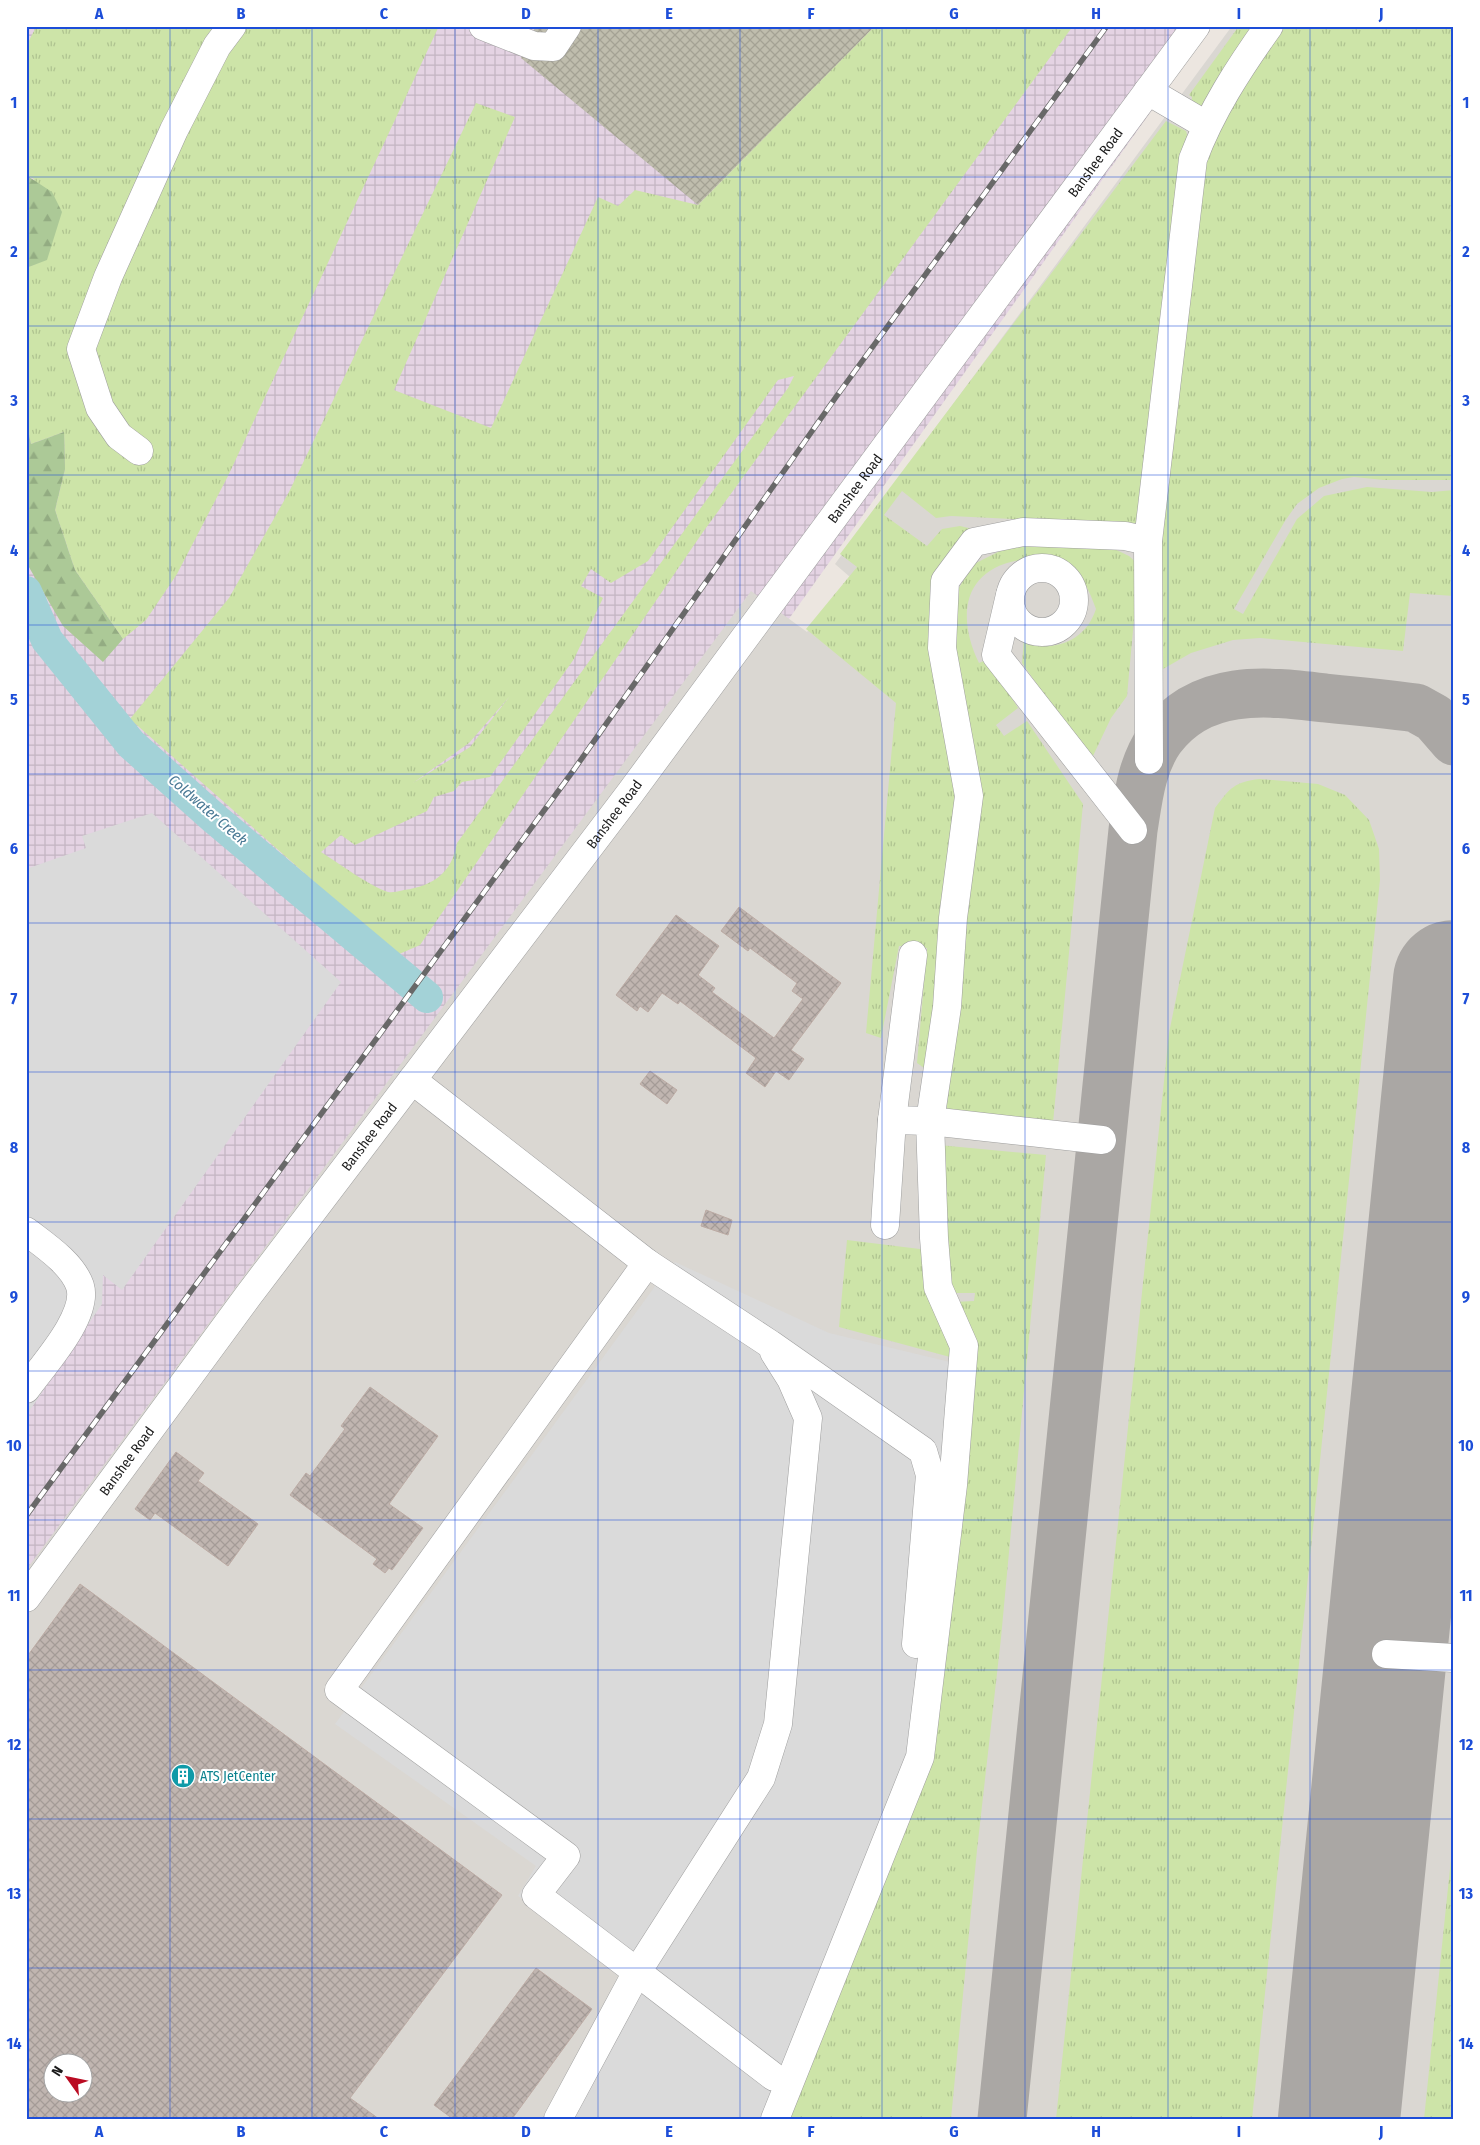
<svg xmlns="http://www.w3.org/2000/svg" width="1480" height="2145" viewBox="0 0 1480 2145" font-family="'Fira Sans Condensed',sans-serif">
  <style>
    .industrial { fill: url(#industrial-grid); fill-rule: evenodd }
    .airport { fill: #dad7d2; fill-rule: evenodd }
    .construction { fill: url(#construction-cross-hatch) }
    .grass { fill: url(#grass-tufts); fill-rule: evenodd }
    .forest { fill: url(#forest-firs) }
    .parking { fill: #dadada }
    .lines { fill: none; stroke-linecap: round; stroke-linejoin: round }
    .river { stroke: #a3d2d7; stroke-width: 32 }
    .taxiway { stroke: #aaa7a4; stroke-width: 49 }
    .runway { stroke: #aaa7a4; stroke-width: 122 }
    .building { fill: url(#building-cross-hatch); stroke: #bcaba4; fill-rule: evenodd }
    .minor-casing { stroke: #9e9e9e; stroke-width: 29 }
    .minor { stroke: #fff; stroke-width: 28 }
    .rail-casing { stroke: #686868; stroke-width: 5.5 }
    .rail { stroke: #fff; stroke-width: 4; stroke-dasharray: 11; stroke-linecap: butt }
    .grid { fill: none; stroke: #1d4ed8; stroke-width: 1; stroke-opacity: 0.55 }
    .labels { text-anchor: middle; stroke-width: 4; stroke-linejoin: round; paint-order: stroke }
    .street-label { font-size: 14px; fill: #1a1a1a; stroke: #fff }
    .culture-label { font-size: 14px; fill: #0d838f; stroke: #fff; text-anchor: start }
    .water-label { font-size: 15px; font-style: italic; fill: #487894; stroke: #fff }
    .neatline { fill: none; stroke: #1d4ed8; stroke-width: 2 }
    .grid-label { font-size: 16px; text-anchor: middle; font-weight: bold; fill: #1d4ed8 }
  </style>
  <defs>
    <pattern id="industrial-grid" width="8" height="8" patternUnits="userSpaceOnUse" patternTransform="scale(1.25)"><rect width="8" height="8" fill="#e4d3e3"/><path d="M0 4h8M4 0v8" fill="none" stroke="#c3b5c2"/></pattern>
    <pattern id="construction-cross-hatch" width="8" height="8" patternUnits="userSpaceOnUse" patternTransform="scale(1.25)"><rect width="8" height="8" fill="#bfbdad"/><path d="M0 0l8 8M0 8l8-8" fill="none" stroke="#a4a294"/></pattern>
    <pattern id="grass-tufts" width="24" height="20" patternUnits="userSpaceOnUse" patternTransform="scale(1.25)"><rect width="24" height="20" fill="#cde4a8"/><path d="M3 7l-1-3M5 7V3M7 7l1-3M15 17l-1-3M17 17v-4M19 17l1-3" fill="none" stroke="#afc390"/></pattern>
    <pattern id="forest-firs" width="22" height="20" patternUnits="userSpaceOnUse" patternTransform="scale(1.25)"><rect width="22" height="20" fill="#acc997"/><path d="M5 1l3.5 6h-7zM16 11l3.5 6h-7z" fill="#93ac82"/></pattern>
    <pattern id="building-cross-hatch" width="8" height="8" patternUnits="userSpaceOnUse" patternTransform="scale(1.25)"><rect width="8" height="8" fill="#c0b5b0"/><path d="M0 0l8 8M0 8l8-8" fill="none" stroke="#a49b97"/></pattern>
  </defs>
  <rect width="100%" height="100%" fill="#ece6e0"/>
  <!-- industrial -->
  <path class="industrial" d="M26 26H1212L776 637 942 1802 26 2119ZM52 2062H82V2092H52Z"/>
  <!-- airport -->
  <path class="airport" d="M1232 26H1454V2119H26V1570L751 591 807 632 850 577 835 564ZM52 2062H82V2092H52Z"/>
  <!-- construction -->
  <path class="construction" d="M536 26H875L698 205 521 58Z"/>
  <!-- grass -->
  <path class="grass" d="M37 26H439L228 476 177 574 146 620 123 639 75 570 55 510 65 469 64 432 31 444 26 421V268L47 259 34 179 26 175V74L29 71C20 56 29 39 37 26Z
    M875 26H1073L703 532 420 945 397 955 130 719 229 598 289 492 476 103 515 117 394 390 491 428 598 197 618 206 635 190 698 205ZM794 376 788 388 457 843C452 873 433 886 404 890 399 891 393 893 388 892 371 887 337 862 321 852L341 835 355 845 427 811 434 797 454 791 462 782 490 777 574 659 603 598 581 586 591 569 611 583 648 561 778 380ZM510 696 470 747 413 783 469 743Z
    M1239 26H1263L1207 109 1191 106 1192 97 1189 95Z
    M1278 26H1454V480H1384L1354 477 1342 479 1319 488 1297 504 1285 521 1234 609 1243 614 1297 519 1324 496 1367 487 1432 492 1454 490V596L1410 593 1403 651 1260 638 1233 640 1191 653 1156 673 1150 667 1180 351 1208 145Z
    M1166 121 1186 131 1190 145 1143 512 1134 525 951 516 936 518 902 491 884 515 927 546 942 529 960 526 977 530 950 555 959 768 930 1072 917 1063 927 948 899 946 881 1038 866 1033 896 703 806 629 857 567 840 554Z
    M1012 545H1106L1129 556 1139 565 1127 696 1111 718 1092 758 1085 752 1022 663 1024 638 1037 646C1065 648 1087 636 1096 609 1090 592 1081 571 1064 563 1053 557 1034 558 1022 560 963 568 956 616 979 663L988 659 1018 708 996 725 1004 736 1027 721 1083 804 1053 1123 946 1113 956 1030 959 932 952 600 972 565Z
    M1260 779 1318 784 1345 795 1369 820 1379 849 1380 880 1252 2119H1056L1169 1033 1215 808C1230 788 1234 782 1260 779Z
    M939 1145 1046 1155 1001 1638 977 1850 951 2119H786L925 1773 954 1302 974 1301 975 1293H952Z
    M847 1240 928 1250 955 1348 950 1357 839 1327Z
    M1454 1830V2119H1424Z"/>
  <!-- forest -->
  <path class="forest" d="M26 175 52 192 62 212 47 260 26 268Z
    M26 421 31 444 64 432 65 469 55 510 75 570 123 639 103 662 63 626 26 562Z"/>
  <!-- parking -->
  <path class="parking" d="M152 813 341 982 122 1290 103 1275 102 1304 26 1416V869L86 848 82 836Z
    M675 1262 829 1333 954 1363 914 1745 765 2119H543L627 1973 518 1896 536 1866 335 1724 656 1285Z"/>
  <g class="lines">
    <!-- river -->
    <path class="river" d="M26 592 47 640 131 744 215 819 427 997"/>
    <!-- taxiway -->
    <path class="taxiway" d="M1450 1012 1454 1002
      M1002 2119 1133 830C1138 799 1141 766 1160 739 1201 683 1266 691 1325 698 1356 701 1386 704 1416 708L1434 718 1454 741"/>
    <!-- runway -->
    <path class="runway" d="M1339 2119 1454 981"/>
  </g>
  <!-- building -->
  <path class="building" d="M739 907 841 983 791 1050 804 1059 789 1080 776 1071 765 1087 746 1073 756 1058 680 1001 678 1004 662 993 648 1012 640 1006 637 1011 616 995 676 915 719 946 698 975 715 988 712 992 774 1038 803 999 792 991 797 983 750 948 748 951 721 931Z
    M650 1071 677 1090 667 1104 640 1084Z
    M706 1210 732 1220 728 1235 701 1226Z
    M370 1387 438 1436 389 1504 423 1528 392 1570 389 1568 385 1573 373 1564 377 1559 290 1495 306 1473 310 1476 345 1429 341 1426Z
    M176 1452 204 1473 198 1481 258 1524 228 1566 155 1513 150 1520 135 1509Z
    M80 1584 502 1895 350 2098 379 2119H26V1658ZM52 2062H82V2092H52Z
    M536 1968 592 2009 512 2119H453L434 2105Z"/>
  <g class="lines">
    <!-- minor casing -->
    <g class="minor-casing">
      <g id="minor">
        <path d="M483 26 534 46 553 47 567 26"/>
        <path d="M1148 91 1206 125"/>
        <path d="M139 451 119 436 100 408 81 349 108 277 174 130 217 46 232 26"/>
        <circle cx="1042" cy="600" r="32"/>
        <path d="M1010 595 996 655 1133 830"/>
        <path d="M1149 760 1148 541 1193 159C1211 111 1239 68 1269 26"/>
        <path d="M412 1080 647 1263 339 1690 566 1856 536 1895 637 1972 558 2119"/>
        <path d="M1102 1140 930 1121 947 1007 953 918 969 796 942 648 945 581 974 542 1023 532 1125 536 1148 541"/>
        <path d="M885 1225 892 1120"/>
        <path d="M26 1231C44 1245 72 1263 80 1286 89 1316 43 1365 26 1389"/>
        <path d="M647 1263 770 1344 923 1451 930 1475 916 1644"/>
        <path id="s1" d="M26 1598 248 1296 631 792 1196 26"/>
        <path d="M1386 1654 1454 1658"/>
        <path d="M774 2077 637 1972 761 1778 778 1724 808 1418 791 1379 774 1352"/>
        <path d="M775 2119 920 1757 953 1485 964 1346 938 1287 934 1238 930 1121 892 1120 913 955"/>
      </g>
    </g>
    <!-- minor -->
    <use href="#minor" class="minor"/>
    <!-- rail casing -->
    <g class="rail-casing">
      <path id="rail" d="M26 1516 573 771 836 397 1107 26"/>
    </g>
    <!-- rail -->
    <use href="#rail" class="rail"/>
  </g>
  <!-- grid -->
  <path class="grid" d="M170 26V2119M312 26V2119M455 26V2119M598 26V2119M740 26V2119M882 26V2119M1025 26V2119M1168 26V2119M1310 26V2119M26 177H1454M26 326H1454M26 475H1454M26 625H1454M26 774H1454M26 923H1454M26 1072H1454M26 1222H1454M26 1371H1454M26 1520H1454M26 1670H1454M26 1819H1454M26 1968H1454"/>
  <!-- icons -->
  <defs>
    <g id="building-disc" transform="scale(1.25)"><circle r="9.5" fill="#0f9aa8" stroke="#fff"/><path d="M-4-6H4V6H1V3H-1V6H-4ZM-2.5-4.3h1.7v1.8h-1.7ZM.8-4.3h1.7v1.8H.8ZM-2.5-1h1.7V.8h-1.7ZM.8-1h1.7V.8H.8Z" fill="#fff"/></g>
  </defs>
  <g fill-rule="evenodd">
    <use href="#building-disc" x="183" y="1776"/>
  </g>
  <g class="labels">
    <!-- street labels -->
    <g class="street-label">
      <text dy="5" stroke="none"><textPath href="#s1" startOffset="1790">Banshee Road</textPath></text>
      <text dy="5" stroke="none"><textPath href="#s1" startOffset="1385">Banshee Road</textPath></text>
      <text dy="5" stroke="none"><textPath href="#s1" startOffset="980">Banshee Road</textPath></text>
      <text dy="5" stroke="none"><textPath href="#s1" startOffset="575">Banshee Road</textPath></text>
      <text dy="5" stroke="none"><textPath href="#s1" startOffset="170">Banshee Road</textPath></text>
    </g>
    <!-- culture labels -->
    <g class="culture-label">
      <text x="200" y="1781">ATS JetCenter</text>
    </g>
    <!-- water labels -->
    <g class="water-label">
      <text transform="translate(208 810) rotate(41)" y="5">Coldwater Creek</text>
    </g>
  </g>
  <!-- border -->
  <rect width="1480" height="2145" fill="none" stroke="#ffffff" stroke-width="55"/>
  <!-- north arrow -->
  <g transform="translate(68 2078) rotate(303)"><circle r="24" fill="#ffffff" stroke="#a3a3a3"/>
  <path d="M0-4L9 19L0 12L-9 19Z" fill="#ba0b22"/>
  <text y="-8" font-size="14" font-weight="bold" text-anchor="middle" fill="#1a1a1a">N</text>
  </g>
  <rect x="28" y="28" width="1424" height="2090" class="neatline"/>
  <g class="grid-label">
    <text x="99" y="19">A</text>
    <text x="241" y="19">B</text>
    <text x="384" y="19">C</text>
    <text x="526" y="19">D</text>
    <text x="669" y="19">E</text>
    <text x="811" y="19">F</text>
    <text x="954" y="19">G</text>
    <text x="1096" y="19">H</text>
    <text x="1239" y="19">I</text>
    <text x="1381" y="19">J</text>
    <text x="14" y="108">1</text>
    <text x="1466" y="108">1</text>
    <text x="14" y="257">2</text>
    <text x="1466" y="257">2</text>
    <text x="14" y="406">3</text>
    <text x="1466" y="406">3</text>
    <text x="14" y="556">4</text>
    <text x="1466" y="556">4</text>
    <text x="14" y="705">5</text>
    <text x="1466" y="705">5</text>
    <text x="14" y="854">6</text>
    <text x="1466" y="854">6</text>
    <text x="14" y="1004">7</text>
    <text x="1466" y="1004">7</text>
    <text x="14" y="1153">8</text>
    <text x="1466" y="1153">8</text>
    <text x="14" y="1302">9</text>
    <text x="1466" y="1302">9</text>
    <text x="14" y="1451">10</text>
    <text x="1466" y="1451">10</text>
    <text x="14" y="1601">11</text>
    <text x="1466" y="1601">11</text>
    <text x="14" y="1750">12</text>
    <text x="1466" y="1750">12</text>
    <text x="14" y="1899">13</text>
    <text x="1466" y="1899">13</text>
    <text x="14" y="2049">14</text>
    <text x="1466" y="2049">14</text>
    <text x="99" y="2137">A</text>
    <text x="241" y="2137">B</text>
    <text x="384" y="2137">C</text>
    <text x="526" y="2137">D</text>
    <text x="669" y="2137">E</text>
    <text x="811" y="2137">F</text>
    <text x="954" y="2137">G</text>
    <text x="1096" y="2137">H</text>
    <text x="1239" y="2137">I</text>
    <text x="1381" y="2137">J</text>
  </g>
</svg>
